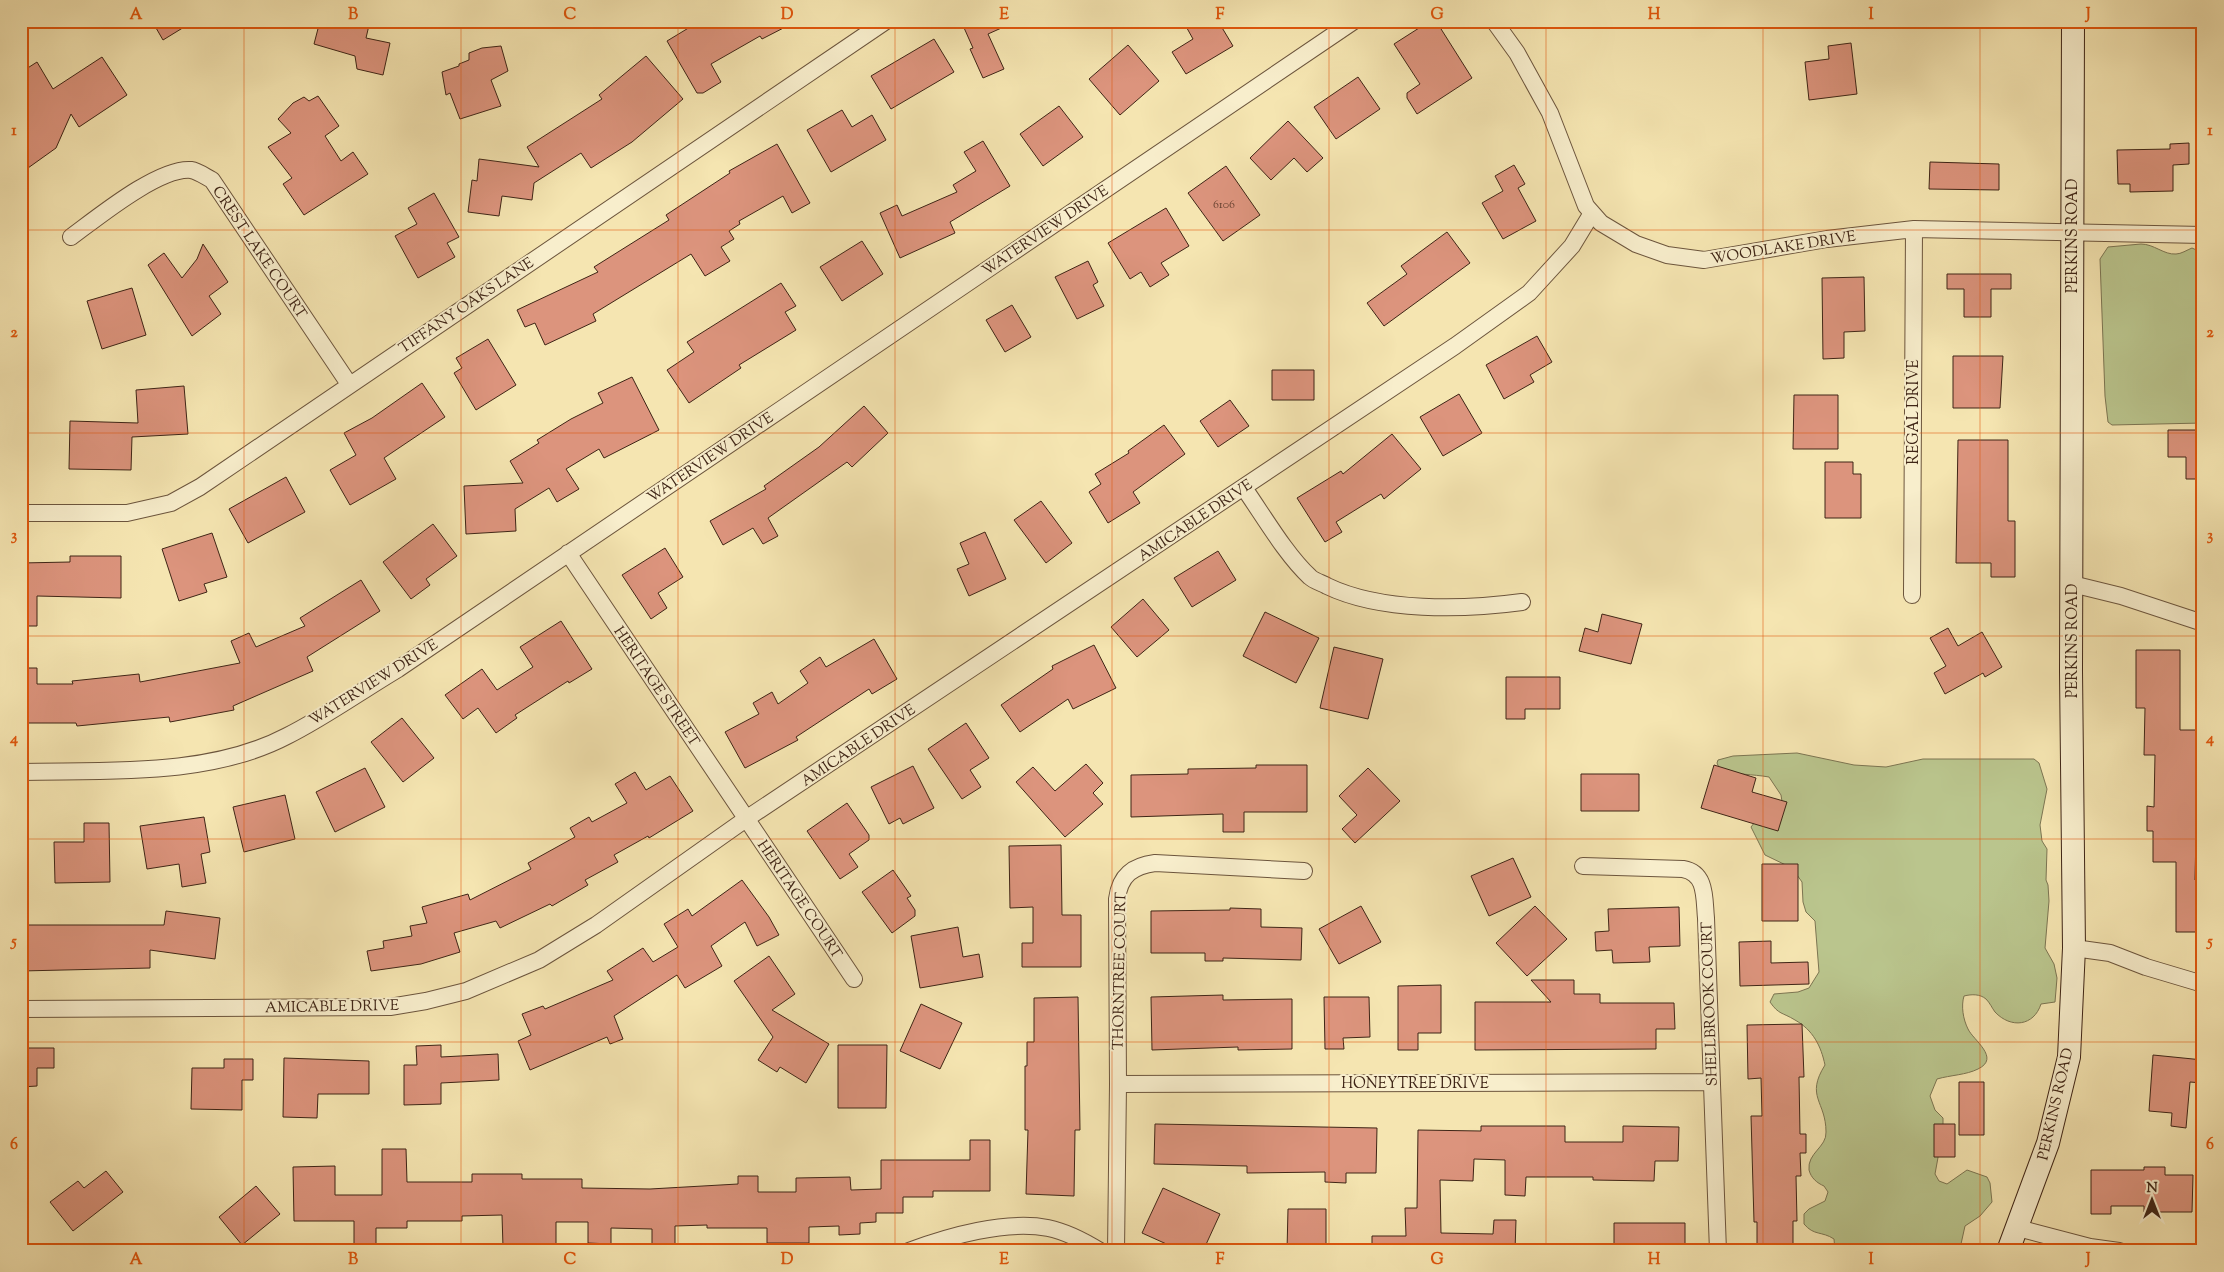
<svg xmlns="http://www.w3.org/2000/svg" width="2224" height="1272" viewBox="0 0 2224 1272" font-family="'Sorts Mill Goudy',serif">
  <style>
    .green { fill: #bac58d; stroke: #7c7552 }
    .building { fill: #dc947d; stroke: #3f2516 }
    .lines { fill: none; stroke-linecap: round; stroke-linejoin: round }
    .minor-casing { stroke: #6c553d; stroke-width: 18 }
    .secondary-casing { stroke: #3f2516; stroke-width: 24 }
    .minor { stroke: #f8eecc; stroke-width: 16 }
    .secondary { stroke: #f8eecc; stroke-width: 22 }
    .grid { fill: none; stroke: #e0560c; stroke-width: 1; stroke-opacity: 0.55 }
    .labels { text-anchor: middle; stroke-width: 4; stroke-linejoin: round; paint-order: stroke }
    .number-label { font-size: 12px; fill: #664130 }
    .street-label { font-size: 15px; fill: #3f2516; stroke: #f8eecc }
    .neatline { fill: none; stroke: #e0560c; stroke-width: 2 }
    .grid-label { font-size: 16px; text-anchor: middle; font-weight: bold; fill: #e0560c }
  </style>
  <rect width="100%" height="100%" fill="#f5e5b1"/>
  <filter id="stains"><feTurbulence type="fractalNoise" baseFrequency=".004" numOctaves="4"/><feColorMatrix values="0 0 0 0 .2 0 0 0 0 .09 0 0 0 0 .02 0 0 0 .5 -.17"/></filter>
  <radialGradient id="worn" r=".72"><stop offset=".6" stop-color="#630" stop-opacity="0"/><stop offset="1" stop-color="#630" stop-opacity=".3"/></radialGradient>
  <!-- green -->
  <path class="green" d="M2141 244C2154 244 2164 255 2176 254 2181 254 2187 250 2192 248L2203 253V423L2112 425 2108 422 2105 396 2100 259 2108 247Z
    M1797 753 1854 765 1886 767 1923 759H2034L2039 763 2047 789 2040 825 2042 841 2047 849 2046 880 2048 885 2049 901 2045 948 2054 964 2057 978 2055 1002 2041 1004C2034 1026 2011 1029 1995 1012 1992 1008 1990 1003 1986 999 1980 994 1972 994 1964 996 1961 1006 1963 1019 1968 1029 1973 1040 2001 1058 1978 1069 1966 1075 1951 1075 1937 1079L1930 1096 1935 1110 1943 1118V1130L1935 1174 1939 1181 1947 1184 1967 1170 1987 1177 1990 1183 1992 1202 1980 1216 1965 1226 1961 1244 1963 1251H1835L1834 1239C1822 1231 1814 1236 1804 1224V1214L1809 1209 1825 1201 1828 1192 1824 1186C1817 1183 1811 1178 1809 1170 1807 1153 1827 1147 1826 1132 1826 1101 1805 1097 1825 1065 1821 1046 1813 1030 1795 1020 1782 1012 1779 1015 1770 1002L1774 994 1798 992 1809 988 1819 972 1815 921 1806 912 1803 902 1802 882 1792 868 1765 855 1751 827 1758 818 1783 808 1781 795 1769 777C1752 774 1737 775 1720 770L1717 763 1718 760 1733 756Z"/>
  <!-- building -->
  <path class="building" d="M152 21H194L163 40Z
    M320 21H370L366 38 390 43 383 75 357 69 355 56 314 44Z
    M700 21H797L762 39 760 36 711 64 721 82 703 93H697L667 41Z
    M961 21H1017L988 34 1004 69 983 78 970 49 973 48Z
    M1183 21H1218L1233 46 1186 74 1172 52 1193 39Z
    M1430 21H1436L1472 78 1417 114 1407 98V93L1420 84 1394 44Z
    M934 39 954 72 891 109 871 76Z
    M1851 43 1857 94 1809 100 1805 62 1829 59 1828 46Z
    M1128 45 1159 81 1120 115 1089 79Z
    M501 46 508 71 491 80 501 106 460 119 450 93 446 95 442 72 459 66V64L469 60V53L482 48Z
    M646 56 683 99 632 142 591 168 581 153 534 183 532 200 502 196 499 216 468 212 472 180 477 181 479 159 539 167 527 147 602 99 599 95Z
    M102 57 127 95 79 127 71 114 56 148 21 173V88L23 87V71L37 62 53 89Z
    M1358 77 1380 109 1336 139 1314 107Z
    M318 96 339 126 325 136 341 161 353 152 368 174 304 215 283 184 292 178 268 147 291 133 278 119 293 103 304 97 309 101Z
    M1059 106 1083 137 1043 166 1020 134Z
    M842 110 852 127 872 115 886 140 831 172 807 130Z
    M1288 121 1323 158 1307 172 1294 158 1271 180 1250 158Z
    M983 141 1010 186 950 222 955 233 900 258 880 213 897 205 902 216 957 192 953 185 976 171 964 152Z
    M2189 143V164L2173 165V191L2130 192V184H2118L2117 150 2170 149V144Z
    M777 144 810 203 792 213 783 196 739 221 740 224 729 231 734 239 721 247 730 261 705 276 691 254 593 314 596 321 545 345 535 323 525 327 517 310 598 272 594 267 669 220 666 215 730 173 729 171Z
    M1930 162 1999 164V190L1929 189Z
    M1514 165 1525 184 1518 188 1536 221 1503 239 1482 203 1503 191 1495 176Z
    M1226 166 1260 215 1223 241 1188 193Z
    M434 193 459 237 447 243 455 257 418 278 395 236 417 224 408 208Z
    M1166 208 1189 246 1161 263 1169 275 1150 287 1141 272 1130 279 1108 243Z
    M1447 232 1470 263 1384 326 1367 303 1407 274 1401 266Z
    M862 241 883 274 842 301 820 267Z
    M203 244 228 282 209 296 221 314 192 336 148 265 164 253 182 278 197 259Z
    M1088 261 1098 282 1093 285 1104 306 1077 319 1055 277Z
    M1947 274H2011V289H1991V317H1964V289H1947Z
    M1864 277 1865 331 1844 332V358L1823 359 1822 278Z
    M781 283 796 306 785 312 796 330 739 365 741 368 689 403 667 370 694 352 687 342Z
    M132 288 146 335 102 349 87 301Z
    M1012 305 1031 337 1005 352 986 320Z
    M1537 336 1552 362 1530 375 1534 382 1504 399 1486 365Z
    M488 339 516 385 476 410 454 373 462 368 456 358Z
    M1953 356H2003L2000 408H1953Z
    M1272 370H1314V400H1272Z
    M632 377 659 430 604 458 599 449 566 469 579 489 557 502 549 488 515 509 516 531 466 534 464 486 523 483 510 461 539 443 537 440 571 419 603 403 598 393Z
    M422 383 445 417 384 458 396 479 350 505 330 470 356 455 344 433 372 418Z
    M184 386 188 434 132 437 131 470 69 469 70 421 138 423 136 390Z
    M1459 394 1482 433 1443 456 1420 417Z
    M1794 395H1838V449H1793Z
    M1230 400 1249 426 1218 447 1200 421Z
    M864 406 888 433 852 467 847 462 768 518 778 536 763 544 753 528 723 545 710 521 766 489 764 486 819 447Z
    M1164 425 1185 454 1133 492 1140 503 1108 523 1089 492 1101 484 1095 474 1129 453 1128 451Z
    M2168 430H2203V479H2186V457H2168Z
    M1392 434 1421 469 1384 499 1381 494 1336 522 1342 532 1325 542 1297 498 1341 471 1343 474Z
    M1958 440H2008V521H2015V577H1991V563H1956Z
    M1825 462H1853V474H1861V518H1825Z
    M286 477 305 512 248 543 229 509Z
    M1041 501 1072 543 1046 563 1014 520Z
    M433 524 457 556 426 579 430 585 411 599 383 562Z
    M985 532 1006 579 969 596 957 569 969 564 960 543Z
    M212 533 227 577 204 584 207 592 179 601 162 549Z
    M665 548 683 577 658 593 667 608 651 619 622 575Z
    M1218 551 1236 580 1192 607 1174 578Z
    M70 556H121V598L37 596V626H21V563L70 562Z
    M361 580 380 611 307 657 313 671 233 706 234 710 170 722 169 717 77 726 76 723H21V668H37V684H73L72 681 139 674 140 682 240 663 231 641 249 633 256 647 305 626 300 618Z
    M1143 599 1169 630 1137 657 1111 627Z
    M1265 612 1319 638 1296 683 1243 656Z
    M1602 614 1642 624 1631 664 1579 651 1585 628 1598 632Z
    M561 621 592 669 569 683 568 681 515 715 517 718 496 733 478 708 463 719 445 695 482 669 497 690 533 667 520 647Z
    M1948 628 1958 646 1982 632 2002 667 1985 677 1983 673 1945 694 1934 673 1946 666 1930 638Z
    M874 639 897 679 872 694 869 689 796 737 798 740 745 768 725 732 759 714 753 703 772 692 778 704 808 683 800 671 820 657 826 667Z
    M1094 645 1116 688 1073 709 1068 699 1020 732 1001 705 1053 669 1052 666Z
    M1334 647 1383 659 1368 719 1320 708Z
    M2136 650H2180V730H2198L2196 807H2202V834H2196L2195 880H2203V932H2176V862H2153V831H2147V806L2154 807 2155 755H2144L2145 708H2136Z
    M1506 677H1560V709H1525V719H1506Z
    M402 718 434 758 403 782 371 742Z
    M966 723 989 758 970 770 981 787 962 799 928 749Z
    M1086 764 1103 783 1093 793 1103 804 1065 837 1016 782 1033 767 1055 791Z
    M1256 765H1307V812H1244V832H1223V814L1131 817V775L1188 774V769L1256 768Z
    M1714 765 1756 778 1752 792 1787 802 1778 831 1701 808Z
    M913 766 934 808 903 824 900 818 889 824 871 787Z
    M365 768 385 807 335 832 316 792Z
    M1368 768 1400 801 1355 843 1342 829 1357 815 1339 796Z
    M635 772 646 790 670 776 693 811 649 838 648 836 614 855 618 862 585 880 588 885 552 906 550 904 500 928 496 921 454 933 460 952 421 964 371 971 367 951 384 948 383 941 412 936 410 926 427 923 422 907 468 894 470 900 531 869 528 863 575 837 570 828 589 817 592 822 627 803 615 784Z
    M1581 774H1639V811H1581Z
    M285 795 295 839 244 852 233 807Z
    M847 803 869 835V840L849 854 858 867 840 879 807 831Z
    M204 817 210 852 201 854 206 883 182 887 179 864 147 869 140 826Z
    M84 823H109L110 882 55 883 54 842H84Z
    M1061 845 1062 915H1081V967H1022V943H1033V907L1010 908 1009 846Z
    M1513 858 1531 897 1489 916 1471 876Z
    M1762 864H1798V921H1762Z
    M893 870 911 896 907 898 915 910V916L892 933 862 892Z
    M742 880 769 917 779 935 757 946 745 922 711 946 722 966 685 988 677 975 614 1016 623 1039 610 1044 607 1037 530 1070 518 1041 531 1035 522 1014 543 1006 545 1009 613 980 607 971 643 948 653 962 678 947 664 924 688 909 692 916Z
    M1361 906 1381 942 1339 964 1319 929Z
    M1535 906 1567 939 1527 976 1496 943Z
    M1679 907 1680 946 1649 947 1650 962 1613 963 1612 950 1596 951 1595 932 1609 931 1608 909Z
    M1230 908 1261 909V927L1302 928 1301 960 1223 958V961H1205V953H1151V911L1230 910Z
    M166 911 220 918 215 959 150 950V968L21 971V925H164Z
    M958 927 963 957 979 954 983 977 920 988 911 936Z
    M1771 941V963L1808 962 1809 984 1740 986 1739 942Z
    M769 956 795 994 772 1010 829 1044 806 1083 780 1067 777 1072 758 1060 773 1037 734 981Z
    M1531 980H1574V994H1600V1003H1674L1675 1029H1656V1049L1475 1050V1002H1551Z
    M1441 985V1033H1418V1050H1398V986Z
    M1223 995V1000L1292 999V1049L1238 1050V1047L1152 1050 1151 997Z
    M1078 997 1080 1130H1075L1074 1196 1026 1194 1028 1130H1025V1066H1027V1042H1034V998Z
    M1324 997H1369L1370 1037 1343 1038 1344 1049H1325Z
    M921 1004 962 1023 940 1069 900 1051Z
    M1802 1024 1804 1077H1799L1800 1134H1806V1153H1800L1801 1176H1796L1797 1221H1793V1251H1757V1222H1754L1751 1116H1762L1761 1078 1748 1079 1747 1025Z
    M441 1045V1057L498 1054 499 1080 441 1083V1104L404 1105V1065H417L416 1046Z
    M838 1045H887L886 1108H838Z
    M21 1048H54V1068H37V1086L21 1087Z
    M2153 1055 2203 1060V1083L2190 1082 2186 1128 2171 1126 2172 1113 2149 1111Z
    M284 1058 369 1061V1094H318L317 1118 283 1117Z
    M224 1059H253V1080H242V1110L191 1109 192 1068H224Z
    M1959 1082H1984V1135H1959Z
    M1155 1124 1377 1128 1376 1173H1346V1183L1325 1182V1172L1247 1173V1166L1154 1164Z
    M1934 1124H1955V1157H1934Z
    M1481 1126H1565V1142H1623V1126L1679 1127 1678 1161H1655L1654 1181 1593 1180V1177H1526L1525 1196 1505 1195V1160L1474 1159 1473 1181 1440 1180 1441 1233 1493 1234 1494 1220H1516L1515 1251H1372V1236H1406L1405 1208H1417L1418 1130 1481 1131Z
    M970 1140H990V1191H933V1197H903V1213H876V1222L860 1223V1234L839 1235V1226L809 1227V1243H767V1228H707V1225L675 1226V1244L652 1245V1229L611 1228V1244L588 1243V1222H556V1246L503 1247 502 1215 462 1216V1221H407V1228H376V1246H354V1221H294L293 1167 335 1166V1195H382V1149H406L407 1182H472V1174H522V1179H582V1188L650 1189 738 1184V1176H758V1192H796V1178L850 1177 851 1190 881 1189V1160H970Z
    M2144 1167H2165V1175H2193L2192 1212H2144V1206H2111V1214H2091V1170H2144Z
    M106 1171 123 1192 73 1231 50 1202 78 1181 84 1188Z
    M256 1186 280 1214 242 1245 219 1217Z
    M1163 1188 1220 1214 1203 1251H1182L1142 1233Z
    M1288 1209H1326V1249L1287 1251Z
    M1614 1223H1685V1251H1614Z"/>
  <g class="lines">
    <!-- minor casing -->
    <g class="minor-casing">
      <path id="minor" d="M1494 21 1517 53 1550 113 1586 206 1601 223 1636 244 1667 255 1704 260 1827 239 1914 229 2203 235
        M71 237C97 218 159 167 191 170 198 171 206 177 212 180L349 384
        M1244 488C1263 515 1286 555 1310 577 1314 581 1322 583 1327 586 1381 612 1463 610 1522 602
        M21 513H127L171 503 200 487 886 21
        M568 553 854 979
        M2072 584 2121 596 2203 623
        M1912 595 1914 229
        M21 772C107 770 209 777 287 736 325 717 361 691 398 669L1354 21
        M1583 866 1683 869C1707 873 1704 899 1706 918L1718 1251
        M2074 948 2110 953 2146 967 2203 984
        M21 1009 390 1007 426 1001 466 991 539 960 596 925 746 819 1455 346 1529 293 1572 246 1592 213
        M1118 1084 1712 1082
        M2018 1228 2090 1247 2119 1251
        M909 1251C949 1236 1006 1220 1048 1228 1067 1232 1084 1241 1100 1251
        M1116 1251 1118 1084 1117 899C1120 875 1133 866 1155 863L1304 871"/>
    </g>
    <!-- secondary casing -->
    <g class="secondary-casing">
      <path id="secondary" d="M2008 1251 2048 1143 2069 1057 2074 948 2071 671 2073 21"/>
    </g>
    <!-- minor -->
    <use href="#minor" class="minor"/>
    <!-- secondary -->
    <use href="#secondary" class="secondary"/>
  </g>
  <!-- grid -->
  <path class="grid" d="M244 21V1251M461 21V1251M678 21V1251M895 21V1251M1112 21V1251M1329 21V1251M1546 21V1251M1763 21V1251M1980 21V1251M21 230H2203M21 433H2203M21 636H2203M21 839H2203M21 1042H2203"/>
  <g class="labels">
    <!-- number labels -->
    <g class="number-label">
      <text x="1224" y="208">6106</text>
    </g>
    <!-- street labels -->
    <g class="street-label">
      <text transform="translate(1045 230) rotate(-34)" y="5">WATERVIEW DRIVE</text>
      <text transform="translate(2072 236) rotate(-90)" y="5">PERKINS ROAD</text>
      <text transform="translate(1783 247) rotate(-9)" y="5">WOODLAKE DRIVE</text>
      <text transform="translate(260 252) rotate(56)" y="5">CREST LAKE COURT</text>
      <text transform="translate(466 305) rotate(-34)" y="5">TIFFANY OAKS LANE</text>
      <text transform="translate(1913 412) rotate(-90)" y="5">REGAL DRIVE</text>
      <text transform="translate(710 457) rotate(-34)" y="5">WATERVIEW DRIVE</text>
      <text transform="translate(1195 520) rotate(-34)" y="5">AMICABLE DRIVE</text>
      <text transform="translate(2072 641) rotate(-90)" y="5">PERKINS ROAD</text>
      <text transform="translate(373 682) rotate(-32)" y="5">WATERVIEW DRIVE</text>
      <text transform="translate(657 686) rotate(56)" y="5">HERITAGE STREET</text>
      <text transform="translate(858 745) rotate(-34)" y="5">AMICABLE DRIVE</text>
      <text transform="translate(800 899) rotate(56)" y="5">HERITAGE COURT</text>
      <text transform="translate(1119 971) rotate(-89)" y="5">THORNTREE COURT</text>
      <text transform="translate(1709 1004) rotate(-92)" y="5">SHELLBROOK COURT</text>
      <text transform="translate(332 1006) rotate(-1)" y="5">AMICABLE DRIVE</text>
      <text x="1415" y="1088">HONEYTREE DRIVE</text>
      <text transform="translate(2055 1104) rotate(-77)" y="5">PERKINS ROAD</text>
    </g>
  </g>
  <!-- margin -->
  <rect width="2224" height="1272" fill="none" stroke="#f5e5b1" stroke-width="55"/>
  <!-- north arrow -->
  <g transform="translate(2152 1200)" stroke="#f8eecc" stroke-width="4" paint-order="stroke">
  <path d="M0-4L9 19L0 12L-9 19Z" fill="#3f2516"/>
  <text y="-8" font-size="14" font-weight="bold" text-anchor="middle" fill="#3f2516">N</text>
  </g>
  <rect x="28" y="28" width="2168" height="1216" class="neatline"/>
  <g class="grid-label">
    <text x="136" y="19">A</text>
    <text x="353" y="19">B</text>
    <text x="570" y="19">C</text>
    <text x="787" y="19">D</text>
    <text x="1004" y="19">E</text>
    <text x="1220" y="19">F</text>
    <text x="1437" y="19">G</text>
    <text x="1654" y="19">H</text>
    <text x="1871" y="19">I</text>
    <text x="2088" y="19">J</text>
    <text x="14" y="135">1</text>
    <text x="2210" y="135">1</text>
    <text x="14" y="337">2</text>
    <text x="2210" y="337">2</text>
    <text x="14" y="540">3</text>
    <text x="2210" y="540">3</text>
    <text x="14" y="743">4</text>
    <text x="2210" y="743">4</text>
    <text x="14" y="946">5</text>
    <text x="2210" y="946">5</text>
    <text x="14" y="1149">6</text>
    <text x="2210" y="1149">6</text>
    <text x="136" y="1264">A</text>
    <text x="353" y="1264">B</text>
    <text x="570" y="1264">C</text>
    <text x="787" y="1264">D</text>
    <text x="1004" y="1264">E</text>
    <text x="1220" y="1264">F</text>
    <text x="1437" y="1264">G</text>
    <text x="1654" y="1264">H</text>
    <text x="1871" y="1264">I</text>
    <text x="2088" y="1264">J</text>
  </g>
  <rect width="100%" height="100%" filter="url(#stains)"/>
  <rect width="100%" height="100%" fill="url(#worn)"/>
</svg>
